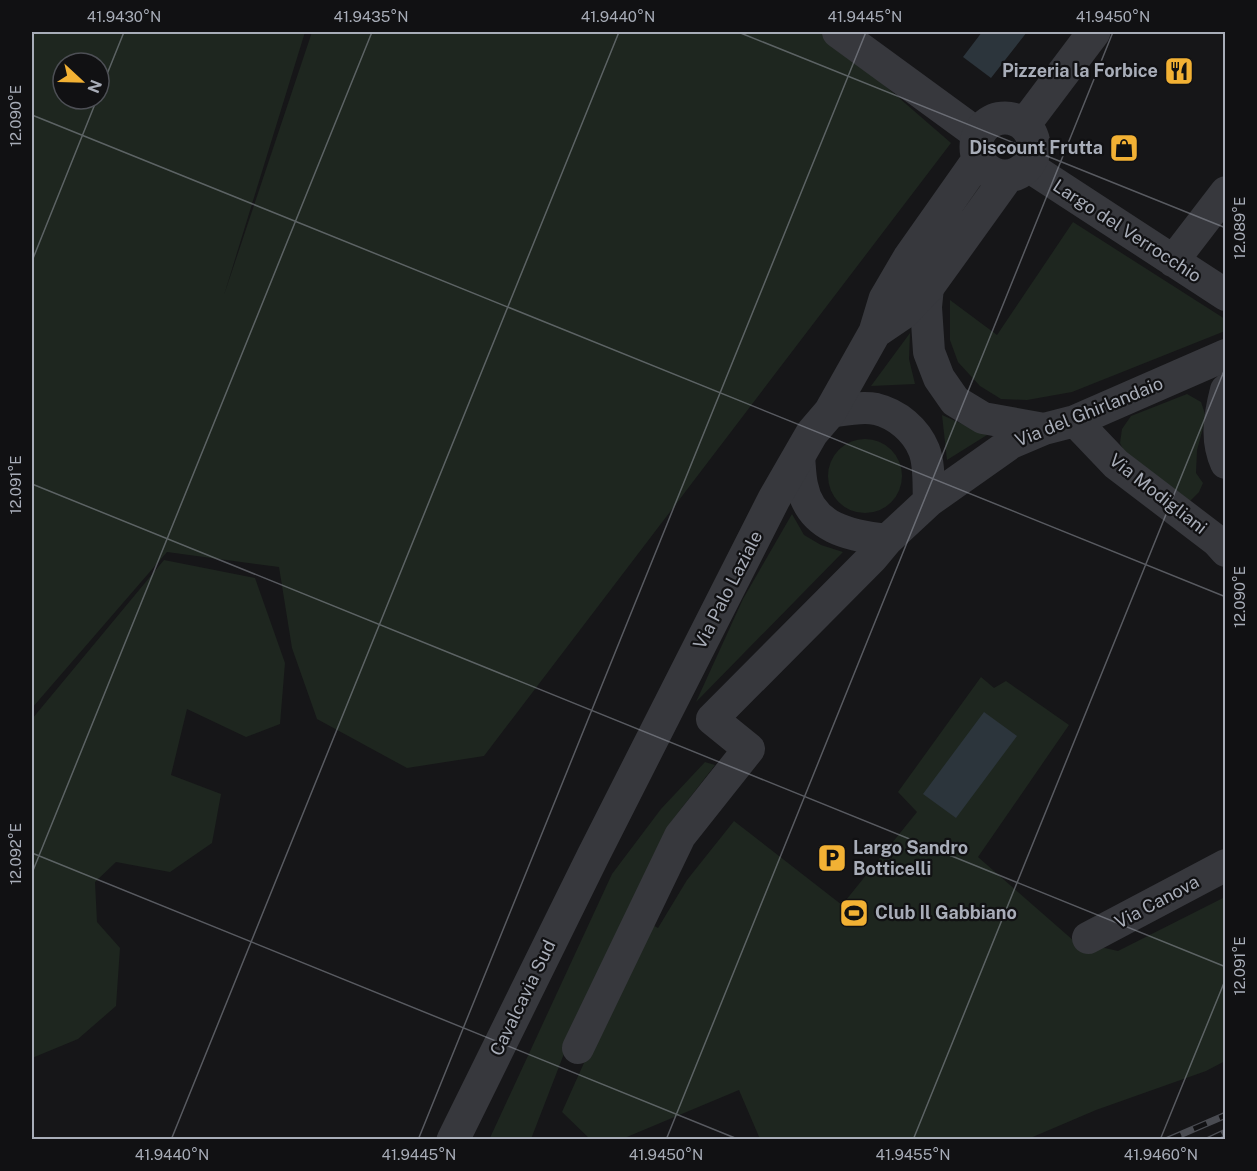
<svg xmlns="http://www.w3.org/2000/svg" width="1257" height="1171" viewBox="0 0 1257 1171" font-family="'Public Sans',sans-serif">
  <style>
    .green { fill: #1e261f; fill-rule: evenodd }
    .water { fill: #2c353c }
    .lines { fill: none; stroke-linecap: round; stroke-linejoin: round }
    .minor { stroke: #37383d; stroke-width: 32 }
    .tertiary { stroke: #37383d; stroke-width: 33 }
    .rail-casing { stroke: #4a4c52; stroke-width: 7 }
    .rail { stroke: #111113; stroke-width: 4.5; stroke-dasharray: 14; stroke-linecap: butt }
    .ticks { fill: none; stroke: #a8adb8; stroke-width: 1.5; stroke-opacity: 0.45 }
    .labels { text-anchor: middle; stroke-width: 4.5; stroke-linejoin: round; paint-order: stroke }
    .poi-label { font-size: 18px; font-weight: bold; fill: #a8adb8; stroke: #111113; text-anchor: end }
    .street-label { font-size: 18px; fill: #a8adb8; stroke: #111113 }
    .neatline { fill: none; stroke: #a8adb8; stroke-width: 2 }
    .ticks-label { font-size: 15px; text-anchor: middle; fill: #a8adb8 }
  </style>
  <rect width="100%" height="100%" fill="#161618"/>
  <!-- green -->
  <path class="green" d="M32 32H305L224 295 312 32H823L951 143 484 756 407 768 317 719 292 648 279 567 167 552 32 708ZM63 63H99V99H63Z
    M1073 222 1225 319V331L1072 392 1027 400 1001 399 980 386 958 362 950 340V300L997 335Z
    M910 333 909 359 915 384 871 386Z
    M1187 394 1201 402 1206 417 1197 450 1196 473 1203 483 1199 492 1190 501 1130 463 1120 443 1122 429 1131 416Z
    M942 415 987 435 947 460Z
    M828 476a37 37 0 1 1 74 0a37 37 0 1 1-74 0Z
    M792 514 804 535 821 545 843 552 696 702 743 599Z
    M164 560 255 578 285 663 280 724 246 737 187 709 171 775 221 794 212 843 170 872 116 862 95 882 97 922 120 948 116 1006 78 1039 32 1058V719Z
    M981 677 994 688 1006 681 1069 725 978 857 1074 941 1118 951 1225 897V1061L1206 1071 1096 1110 1028 1139H760L739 1090 622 1139H590L562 1112 647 922 658 928 687 880 734 821 842 905 917 812 898 792Z
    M705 762 715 765 671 822 567 1046 531 1139 489 1140 612 874 661 809Z"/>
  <!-- water -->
  <path class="water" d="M982 32H1027L991 78 963 57Z
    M984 712 1017 736 956 818 923 794Z"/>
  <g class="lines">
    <!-- minor -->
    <path class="minor" d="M838 32 979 135
      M1028 166 1226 295
      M1173 261 1226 192
      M928 287 926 307 929 352 939 378 955 401 983 418 1044 429
      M1226 390C1220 414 1215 439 1226 463
      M830 412C844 410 862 406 876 409 897 414 916 430 924 450 930 465 928 485 929 501
      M1075 421 1116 464 1217 541 1226 551
      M799 457C800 466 800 476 802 485 810 528 850 536 887 540
      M1088 938 1226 865
      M578 1048 680 836 749 749 712 719 872 558 887 540 929 501 1011 443 1044 429 1075 421 1226 355"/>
    <!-- tertiary -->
    <path class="tertiary" d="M976 147a29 29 0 1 1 58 0a29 29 0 1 1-58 0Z
      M1024 125 1094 32
      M875 332 903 313 928 287 1007 177
      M453 1140 593 856 774 499 812 433 830 412 875 332 885 299 909 258 978 160"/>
    <!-- rail casing -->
    <g class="rail-casing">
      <path id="rail" d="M1168 1140 1226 1115
        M1209 1140 1226 1132"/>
    </g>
    <!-- rail -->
    <use href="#rail" class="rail"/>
  </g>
  <!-- ticks -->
  <path class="ticks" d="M738 32 1226 228M99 94 124 32M32 115 1226 597M32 261 97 99M32 484 1226 967M32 853 740 1140M32 873 372 32M171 1140 619 32M418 1140 866 32M666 1140 1113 32M913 1140 1226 366M1160 1140 1226 978"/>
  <!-- icons -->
  <defs>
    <g id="restaurant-square" transform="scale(1.5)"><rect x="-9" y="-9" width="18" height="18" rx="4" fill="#f2b134" stroke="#111113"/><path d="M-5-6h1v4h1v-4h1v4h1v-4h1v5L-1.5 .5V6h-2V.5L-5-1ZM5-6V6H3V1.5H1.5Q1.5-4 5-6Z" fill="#111"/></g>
    <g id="shop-square" transform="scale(1.5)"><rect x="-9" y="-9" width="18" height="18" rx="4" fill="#f2b134" stroke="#111113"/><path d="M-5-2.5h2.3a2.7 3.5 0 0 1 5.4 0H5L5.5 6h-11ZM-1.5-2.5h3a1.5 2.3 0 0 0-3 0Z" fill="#111"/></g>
    <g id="parking-square" transform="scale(1.5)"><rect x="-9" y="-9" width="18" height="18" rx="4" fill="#f2b134" stroke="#111113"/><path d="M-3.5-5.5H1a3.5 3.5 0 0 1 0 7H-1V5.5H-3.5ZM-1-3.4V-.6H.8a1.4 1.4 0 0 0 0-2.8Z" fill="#111"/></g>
    <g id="stadium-square" transform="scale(1.5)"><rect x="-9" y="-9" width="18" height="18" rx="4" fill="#f2b134" stroke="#111113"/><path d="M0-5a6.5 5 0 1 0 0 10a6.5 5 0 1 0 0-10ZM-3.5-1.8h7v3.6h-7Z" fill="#111"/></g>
  </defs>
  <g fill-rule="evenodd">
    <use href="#restaurant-square" x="1179" y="71"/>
    <use href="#shop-square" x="1124" y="148"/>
    <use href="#parking-square" x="832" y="858"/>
    <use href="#stadium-square" x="854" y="913"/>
  </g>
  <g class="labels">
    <!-- poi labels -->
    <g class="poi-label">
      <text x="1158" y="77">Pizzeria la Forbice</text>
      <text x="1103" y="154">Discount Frutta</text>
      <text x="853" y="854" text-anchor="start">Largo Sandro<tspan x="853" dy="21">Botticelli</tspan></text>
      <text x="875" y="919" text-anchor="start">Club Il Gabbiano</text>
    </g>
    <!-- street labels -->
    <g class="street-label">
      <text transform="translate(1127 231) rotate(33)" y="6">Largo del Verrocchio</text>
      <text transform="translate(1089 412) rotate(-22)" y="6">Via del Ghirlandaio</text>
      <text transform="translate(1158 494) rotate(38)" y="6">Via Modigliani</text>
      <text transform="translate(728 590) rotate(-63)" y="6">Via Palo Laziale</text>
      <text transform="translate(1157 902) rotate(-28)" y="6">Via Canova</text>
      <text transform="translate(523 998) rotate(-64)" y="6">Cavalcavia Sud</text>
    </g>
  </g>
  <!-- border -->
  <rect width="1257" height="1171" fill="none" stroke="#111113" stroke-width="66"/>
  <!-- north arrow -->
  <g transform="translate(81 81) rotate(112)"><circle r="28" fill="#111113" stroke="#4d4f55" stroke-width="1.5"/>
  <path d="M0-4.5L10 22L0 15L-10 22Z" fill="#f2b134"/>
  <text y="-9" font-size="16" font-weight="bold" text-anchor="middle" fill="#a8adb8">N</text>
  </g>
  <rect x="33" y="33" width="1191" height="1105" class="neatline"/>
  <g class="ticks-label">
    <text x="124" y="22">41.9430°N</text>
    <text x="371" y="22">41.9435°N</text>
    <text x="618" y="22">41.9440°N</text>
    <text x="865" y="22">41.9445°N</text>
    <text x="1113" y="22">41.9450°N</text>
    <text transform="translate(16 116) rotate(-90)" y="5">12.090°E</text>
    <text transform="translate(1240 228) rotate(-90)" y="5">12.089°E</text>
    <text transform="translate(16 485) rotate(-90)" y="5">12.091°E</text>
    <text transform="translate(1240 597) rotate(-90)" y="5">12.090°E</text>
    <text transform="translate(16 854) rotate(-90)" y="5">12.092°E</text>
    <text transform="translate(1240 966) rotate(-90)" y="5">12.091°E</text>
    <text x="172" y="1160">41.9440°N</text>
    <text x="419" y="1160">41.9445°N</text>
    <text x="666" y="1160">41.9450°N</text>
    <text x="913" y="1160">41.9455°N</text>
    <text x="1161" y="1160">41.9460°N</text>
  </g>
</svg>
